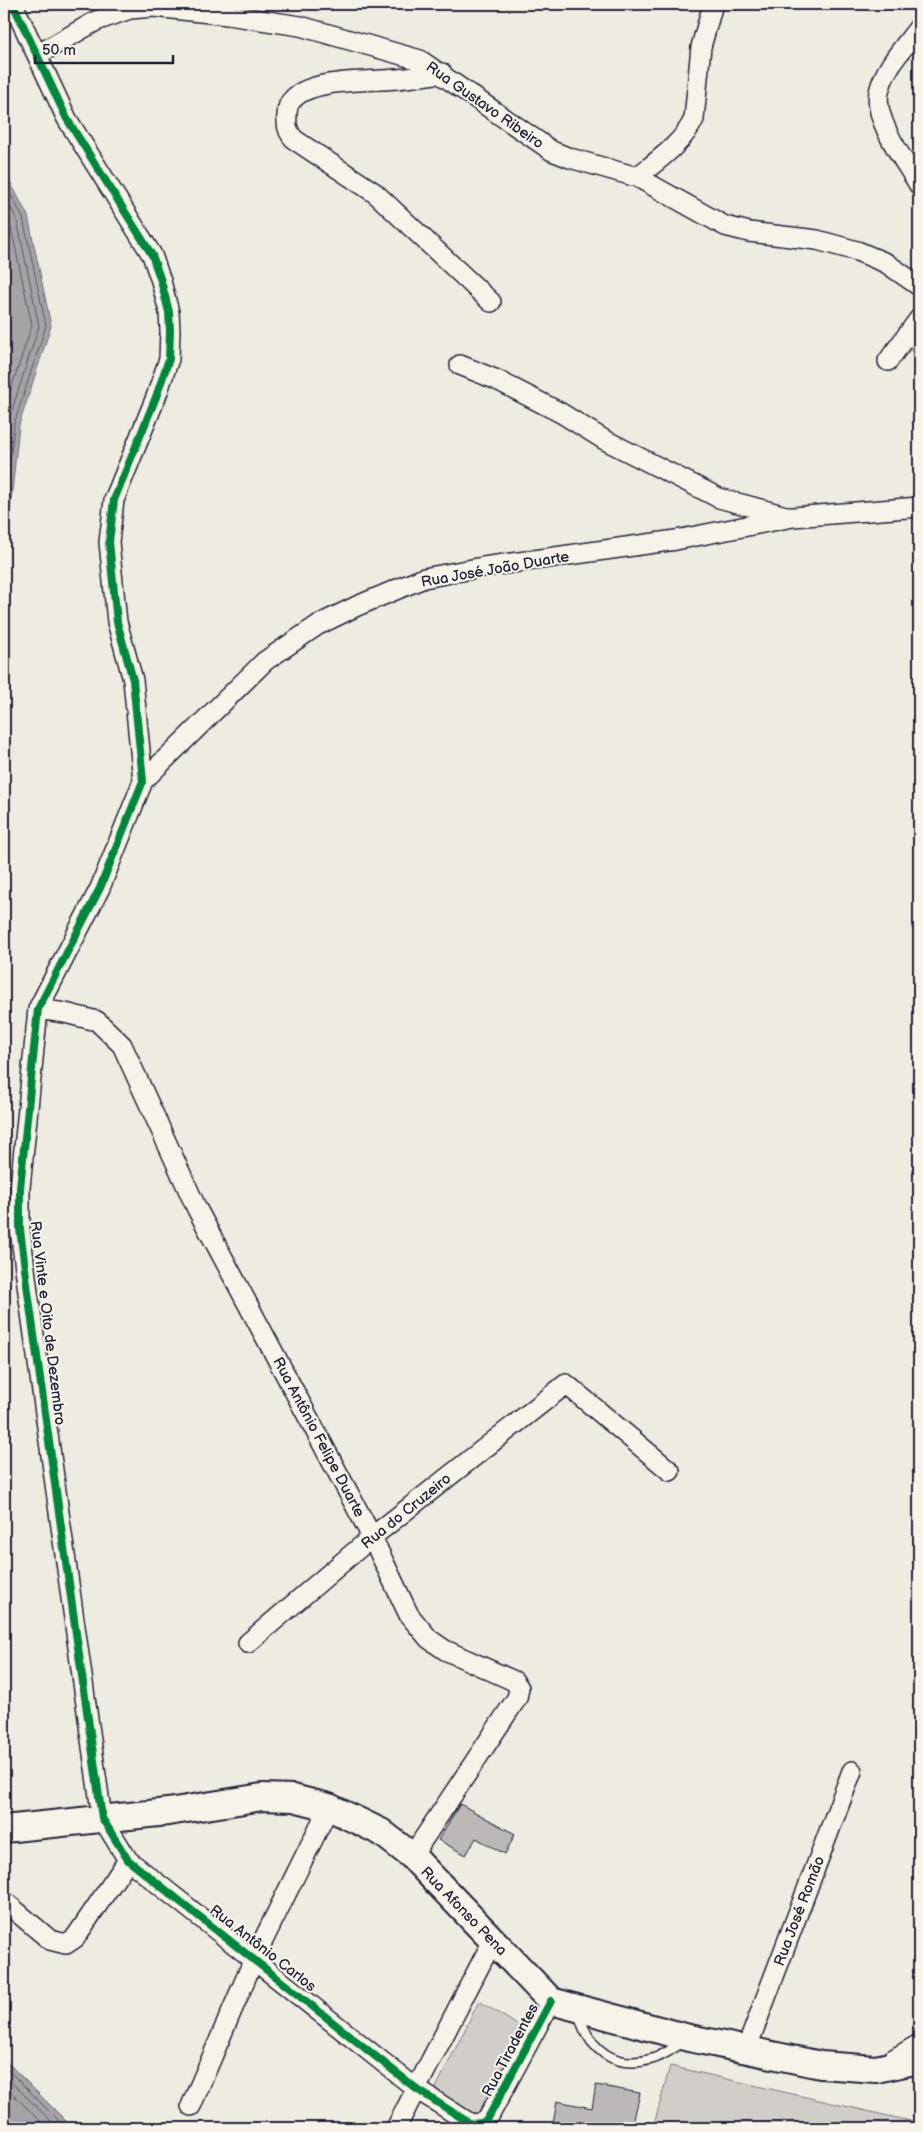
<svg xmlns="http://www.w3.org/2000/svg" width="923" height="2132" viewBox="0 0 923 2132" font-family="'Balsamiq Sans',sans-serif">
  <style>
    .green { fill: #d1cdc9; stroke: #7a7882 }
    .water { fill: #a6a3a6; stroke: #716f7b }
    .lines { fill: none; stroke-linecap: round; stroke-linejoin: round }
    .shore { stroke: #575666; stroke-width: 1 }
    .building { fill: #bbb8b7; stroke: #22223b }
    .lane-casing { stroke: #22223b; stroke-width: 12 }
    .street-casing { stroke: #22223b; stroke-width: 22 }
    .secondary-casing { stroke: #22223b; stroke-width: 30 }
    .lane { stroke: #f7f3e8; stroke-width: 9 }
    .street { stroke: #f7f3e8; stroke-width: 19 }
    .secondary { stroke: #f7f3e8; stroke-width: 26 }
    .cycleway-casing { stroke: #f7f3e8; stroke-width: 11 }
    .cycleway { stroke: #00873e; stroke-width: 8 }
    .labels { text-anchor: middle; stroke-width: 4; stroke-linejoin: round; paint-order: stroke }
    .street-label { font-size: 15px; fill: #22223b; stroke: #f7f3e8 }
  </style>
  <rect width="100%" height="100%" fill="#eeebe1"/>
  <filter id="ink" filterUnits="userSpaceOnUse"><feTurbulence type="fractalNoise" baseFrequency=".02" numOctaves="2"/><feDisplacementMap in="SourceGraphic" scale="10" xChannelSelector="R" yChannelSelector="G"/><feConvolveMatrix kernelMatrix="1 2 1 2 8 2 1 2 1" color-interpolation-filters="sRGB"/></filter>
  <g filter="url(#ink)">
    <!-- green -->
    <path class="green" d="M479 2001 527 2031 478 2119 432 2096Z
      M670 2066 919 2123V2128H653Z"/>
    <!-- water -->
    <path class="water" d="M4 170 28 216 51 326 19 425 4 569Z
      M4 2059 73 2128H4Z"/>
    <g class="lines">
      <!-- shore -->
      <path class="shore" d="M4 181 23 218 46 326 14 424 4 520
        M4 194 17 220 39 326 8 422 4 459
        M4 210 10 223 32 325 4 410
        M4 2066 66 2128
        M4 2075 58 2128
        M4 2085 47 2128"/>
    </g>
    <!-- building -->
    <path class="building" d="M460 1804 515 1834 505 1854 476 1838 466 1855 438 1840Z
      M596 2085 640 2093 632 2128H574L553 2124 557 2101 592 2108Z"/>
    <g class="lines">
      <!-- lane casing -->
      <g class="lane-casing">
        <path id="lane" d="M579 2013C587 2049 615 2070 652 2059 663 2056 673 2048 683 2042"/>
      </g>
      <!-- street casing -->
      <g class="street-casing">
        <path id="street" d="M13 4 67 119 152 255 161 281 169 312 170 331 169 359 156 397 114 500 109 542 117 622 133 680 143 781 100 888 38 1009 20 1188V1229L28 1292 102 1818 128 1860 418 2090 471 2124 481 2123 487 2120 551 2001
          M919 27C905 46 884 68 879 92 873 120 905 161 919 185
          M37 55 96 21 130 9 154 7 228 15 300 26 420 60 552 151 570 158 637 177 725 226 749 232 817 240 857 251 886 263 919 286
          M442 73C427 75 412 78 397 79 370 82 312 78 293 99 288 103 287 110 287 116 286 126 288 133 295 140L375 193 491 302
          M637 177C657 161 683 143 694 119L701 47 713 4
          M888 361 919 319
          M460 365 497 380 561 413 603 439 719 498 786 516
          M143 781 265 661 318 625 357 606 424 578 483 567 676 540 793 517 919 507
          M38 1009 65 1013 97 1021 122 1045 197 1209 372 1537 409 1615 429 1639 445 1650 514 1681 519 1688 517 1698 412 1856
          M248 1643 372 1537 566 1384 670 1471
          M4 1901 50 1940 66 1944 75 1938 128 1860
          M746 2050 852 1771
          M892 2060 919 2044
          M191 2106 254 1959 329 1807
          M396 2128 492 1942"/>
      </g>
      <!-- secondary casing -->
      <g class="secondary-casing">
        <path id="secondary" d="M4 1829 168 1812 262 1797 293 1798 329 1807 381 1832 412 1856 551 2001 689 2038 821 2065 876 2069 919 2060"/>
      </g>
      <!-- lane -->
      <use href="#lane" class="lane"/>
      <!-- street -->
      <use href="#street" class="street"/>
      <!-- secondary -->
      <use href="#secondary" class="secondary"/>
      <!-- cycleway casing -->
      <g class="cycleway-casing">
        <path id="cycleway" d="M13 4 67 119 152 255 161 281 169 312 170 331 169 359 156 397 114 500 109 542 117 622 133 680 143 781 100 888 38 1009 20 1188V1229L28 1292 102 1818 128 1860 418 2090 471 2124 481 2123 487 2120 551 2001"/>
      </g>
      <!-- cycleway -->
      <use href="#cycleway" class="cycleway"/>
    </g>
  </g>
  <g class="labels">
    <!-- street labels -->
    <g class="street-label">
      <text transform="translate(485 105) rotate(35)" y="5">Rua Gustavo Ribeiro</text>
      <text transform="translate(495 569) rotate(-10)" y="5">Rua José João Duarte</text>
      <text transform="translate(48 1323) rotate(83)" y="5">Rua Vinte e Oito de Dezembro</text>
      <text transform="translate(319 1437) rotate(62)" y="5">Rua Antônio Felipe Duarte</text>
      <text transform="translate(406 1511) rotate(-39)" y="5">Rua do Cruzeiro</text>
      <text transform="translate(464 1911) rotate(46)" y="5">Rua Afonso Pena</text>
      <text transform="translate(799 1911) rotate(-69)" y="5">Rua José Romão</text>
      <text transform="translate(263 1948) rotate(38)" y="5">Rua Antônio Carlos</text>
      <text transform="translate(510 2050) rotate(-62)" y="5">Rua Tiradentes</text>
    </g>
  </g>
  <!-- margin -->
  <rect width="923" height="2132" fill="none" stroke="#f7f3e8" stroke-width="20"/>
  <rect x="10" y="10" width="903" height="2112" fill="none" stroke="#22223b" stroke-width="2" filter="url(#ink)"/>
  <!-- scale -->
  <path d="M35 55v8h138v-8" fill="none" stroke="#22223b" stroke-width="2.5"/>
  <text x="42" y="55" font-size="15" fill="#22223b" stroke="#f7f3e8" stroke-width="4" paint-order="stroke">50 m</text>
</svg>
